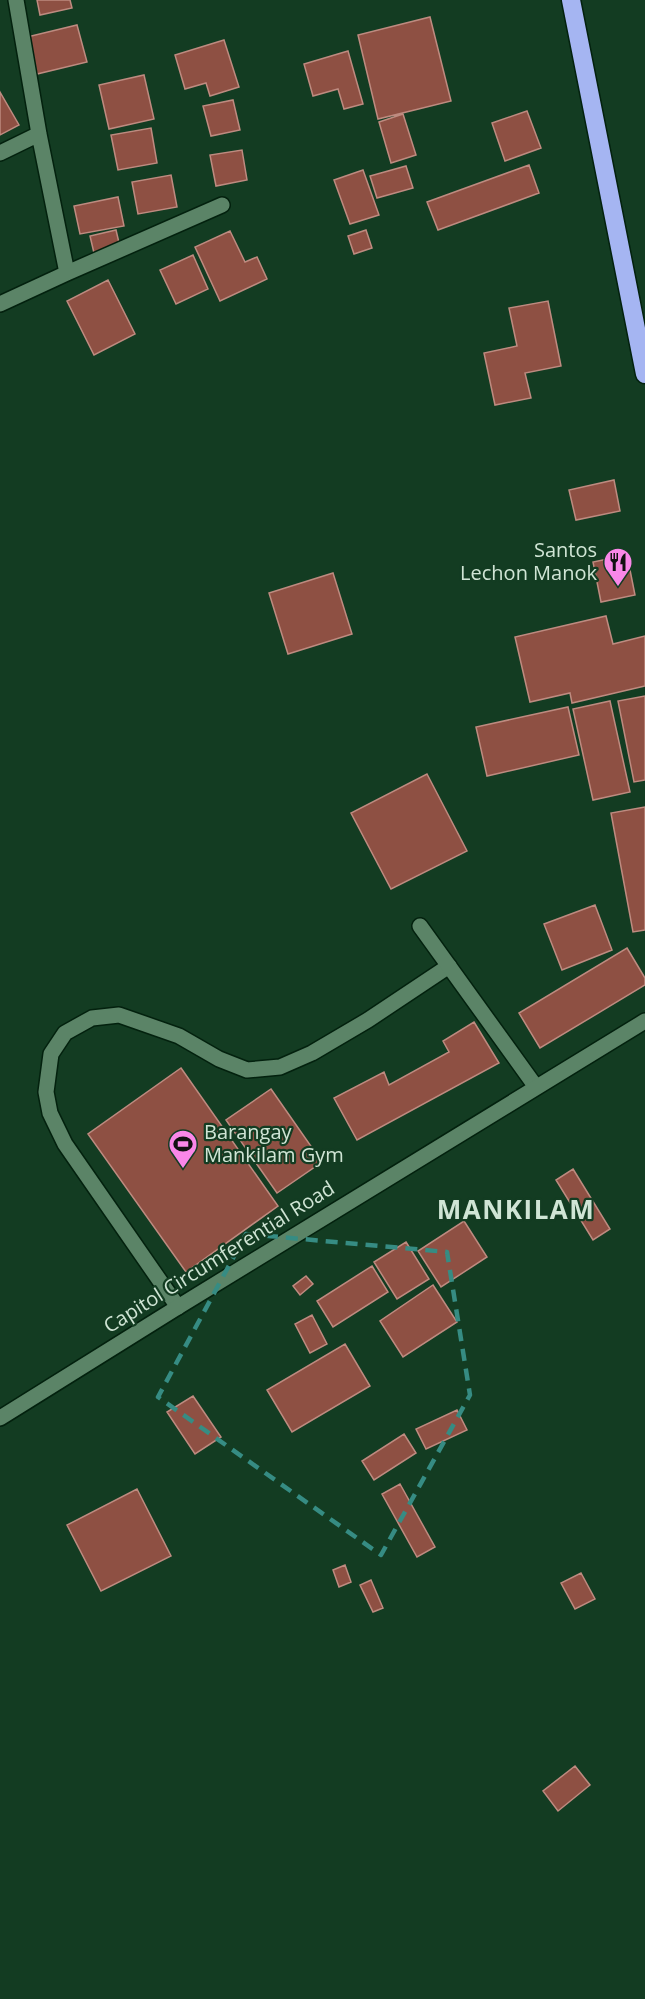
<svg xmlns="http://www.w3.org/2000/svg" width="645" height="1999" viewBox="0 0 645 1999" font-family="'Open Sans',sans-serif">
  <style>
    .building { fill: #8e5043; stroke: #be8b80; stroke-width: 1.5 }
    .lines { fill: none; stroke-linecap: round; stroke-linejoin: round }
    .lane-casing { stroke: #03210e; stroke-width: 18 }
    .street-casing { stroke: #03210e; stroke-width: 18 }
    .secondary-casing { stroke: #03210e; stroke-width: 18 }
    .highway-casing { stroke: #03210e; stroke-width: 21 }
    .lane { stroke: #5b8467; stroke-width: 15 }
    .street { stroke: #5b8467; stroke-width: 15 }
    .secondary { stroke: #5b8467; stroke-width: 15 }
    .highway { stroke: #a5b5f2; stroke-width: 18 }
    .marked { fill: none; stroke: #368c83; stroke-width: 4.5; stroke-dasharray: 12 8; stroke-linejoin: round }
    .labels { text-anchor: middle; stroke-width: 4.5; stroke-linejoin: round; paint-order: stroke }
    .poi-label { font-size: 20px; fill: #d0e5d5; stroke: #133c22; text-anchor: end }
    .street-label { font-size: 20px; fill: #d0e5d5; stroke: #133c22 }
    .district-label { font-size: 26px; font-weight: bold; letter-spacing: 1.5px; fill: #d0e5d5; stroke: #133c22 }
  </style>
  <rect width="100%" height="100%" fill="#133c22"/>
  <!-- building -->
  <path class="building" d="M37 0H70L72 8 40 15Z
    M430 17 451 101 378 119 358 35Z
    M77 25 87 62 37 74 27 37Z
    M224 40 239 87 210 96 206 83 185 89 175 55Z
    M348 51 363 104 344 109 338 89 313 96 304 64Z
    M144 75 154 119 109 129 99 85Z
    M0 92 19 125 0 135Z
    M233 100 240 130 211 136 203 106Z
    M527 111 541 148 505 161 492 123Z
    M403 114 416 155 391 163 379 122Z
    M151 128 157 163 118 170 111 135Z
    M242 150 247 180 216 186 210 155Z
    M529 165 539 193 438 230 427 202Z
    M406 166 413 188 377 198 370 176Z
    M363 170 379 215 350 224 334 180Z
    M171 175 177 207 138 214 132 182Z
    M118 197 124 226 80 234 74 206Z
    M116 230 120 247 94 253 90 236Z
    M366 230 372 248 354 254 348 236Z
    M230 231 245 262 257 257 267 279 220 301 195 247Z
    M193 255 208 289 176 304 160 270Z
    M108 280 135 334 94 355 67 301Z
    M548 301 561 366 525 373 531 398 495 405 484 353 517 346 509 308Z
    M614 480 620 511 576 520 569 490Z
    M627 555 635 595 601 602 593 562Z
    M333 573 352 634 288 654 269 593Z
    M606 616 613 644 645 636V686L572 703 570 693 530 702 515 637Z
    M645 696V780L634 782 618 701Z
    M610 701 630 792 593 800 573 709Z
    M568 707 579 755 487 776 476 727Z
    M427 774 467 851 391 889 351 813Z
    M645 807V930L633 932 611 813Z
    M595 905 612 950 562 970 544 924Z
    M627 948 645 978V985L540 1048 519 1013Z
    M474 1022 499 1063 357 1140 334 1098 384 1072 389 1085 449 1052 443 1041Z
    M181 1068 278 1206 186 1272 88 1134Z
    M271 1089 322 1162 277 1193 226 1120Z
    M573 1169 610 1229 593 1240 556 1180Z
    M464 1221 487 1257 441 1287 418 1251Z
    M406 1242 429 1279 397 1299 374 1262Z
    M372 1266 388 1292 333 1327 317 1301Z
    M306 1276 313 1284 300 1295 293 1286Z
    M433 1285 457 1322 403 1357 380 1321Z
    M312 1315 327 1344 310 1353 295 1324Z
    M345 1344 370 1386 292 1432 267 1390Z
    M193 1396 221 1437 195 1454 167 1412Z
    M457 1410 467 1430 426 1449 416 1429Z
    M404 1434 416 1453 374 1480 362 1461Z
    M400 1484 435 1547 417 1557 382 1494Z
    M137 1489 171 1556 101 1591 67 1525Z
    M345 1565 351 1582 339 1587 333 1570Z
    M581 1573 595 1599 575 1609 561 1583Z
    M371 1580 383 1608 373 1612 360 1585Z
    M575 1766 590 1785 558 1811 543 1791Z"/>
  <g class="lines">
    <!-- lane casing -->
    <g class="lane-casing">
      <path id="lane" d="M178 1307 65 1144 50 1113 46 1092 51 1054 65 1033 92 1018 119 1015 179 1036 219 1059 247 1070 280 1067 312 1053 368 1020 449 966"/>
    </g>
    <!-- street casing -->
    <g class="street-casing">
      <path id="street" d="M16 0 39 134 67 273
        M0 153 39 134
        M0 304 67 273 222 205
        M420 926 536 1087"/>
    </g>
    <!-- secondary casing -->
    <g class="secondary-casing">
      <path id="secondary" d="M0 1418 178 1307 645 1021"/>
    </g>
    <!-- highway casing -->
    <g class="highway-casing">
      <path id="highway" d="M571 0 645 374"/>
    </g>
    <!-- lane -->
    <use href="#lane" class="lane"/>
    <!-- street -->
    <use href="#street" class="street"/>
    <!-- secondary -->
    <use href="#secondary" class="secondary"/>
    <!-- highway -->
    <use href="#highway" class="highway"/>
  </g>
  <!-- marked area -->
  <path class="marked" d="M246 1234 447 1252 470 1395 381 1555 158 1397Z"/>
  <!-- icons -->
  <defs>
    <g id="restaurant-pin" transform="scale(1.5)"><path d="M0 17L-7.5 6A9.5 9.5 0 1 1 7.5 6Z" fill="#f987e8" stroke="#133c22"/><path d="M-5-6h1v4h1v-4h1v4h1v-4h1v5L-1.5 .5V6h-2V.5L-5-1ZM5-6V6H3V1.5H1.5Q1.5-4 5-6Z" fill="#111"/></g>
    <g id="stadium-pin" transform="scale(1.5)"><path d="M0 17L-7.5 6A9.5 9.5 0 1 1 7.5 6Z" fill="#f987e8" stroke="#133c22"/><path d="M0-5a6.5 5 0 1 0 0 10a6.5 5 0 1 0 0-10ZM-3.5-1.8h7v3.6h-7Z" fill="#111"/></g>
  </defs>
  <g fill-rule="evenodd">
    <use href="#restaurant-pin" x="618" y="562"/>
    <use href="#stadium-pin" x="183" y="1144"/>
  </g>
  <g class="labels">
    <!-- poi labels -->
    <g class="poi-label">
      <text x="597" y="557">Santos<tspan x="597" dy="23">Lechon Manok</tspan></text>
      <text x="204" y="1139" text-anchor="start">Barangay<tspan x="204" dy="23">Mankilam Gym</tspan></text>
    </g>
    <!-- street labels -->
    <g class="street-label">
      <text transform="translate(219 1257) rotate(-32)" y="7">Capitol Circumferential Road</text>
    </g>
    <!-- district labels -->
    <g class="district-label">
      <text x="516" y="1219">MANKILAM</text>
    </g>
  </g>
</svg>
